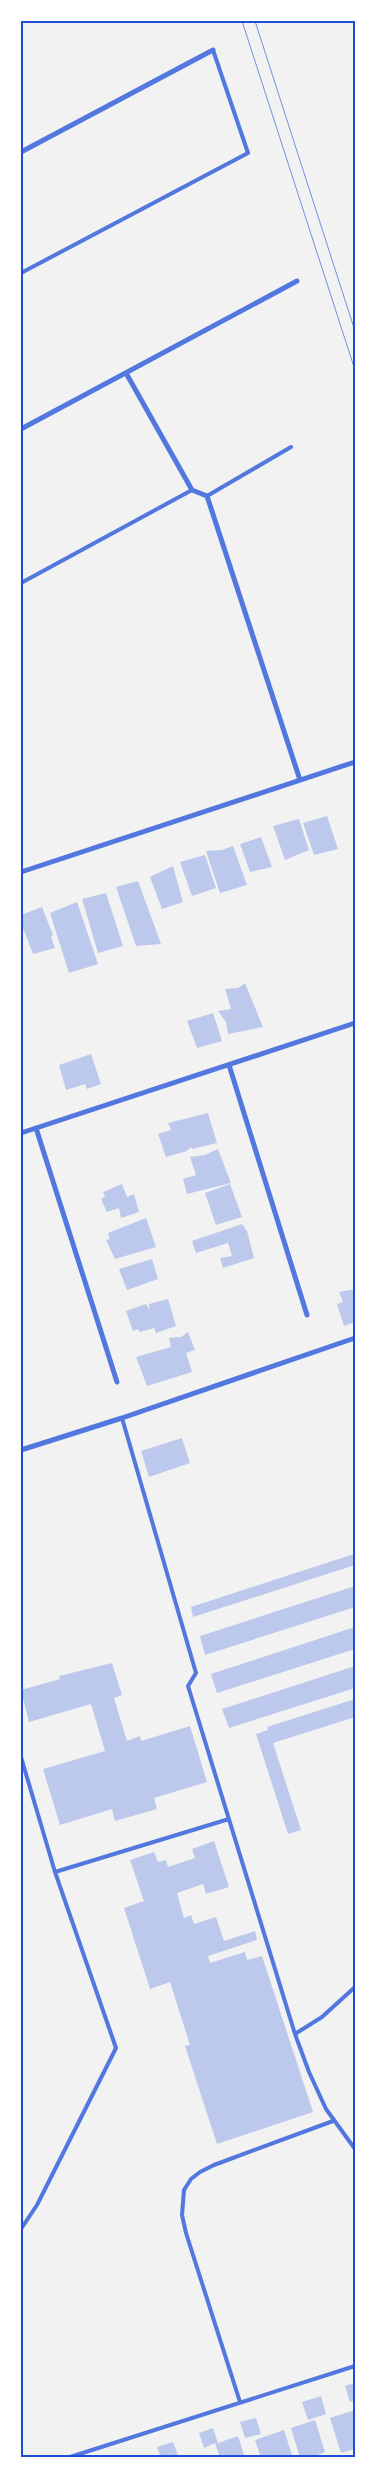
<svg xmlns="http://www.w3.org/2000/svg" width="376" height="2479" viewBox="0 0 376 2479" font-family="'Alegreya Sans',sans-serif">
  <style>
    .building { fill: #bdc9ec }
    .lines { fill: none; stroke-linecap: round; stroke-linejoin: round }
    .service { stroke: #5277de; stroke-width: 4 }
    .minor { stroke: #5277de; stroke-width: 5 }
    .tram { stroke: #7290e2; stroke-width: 1 }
    .neatline { fill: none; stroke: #1d4ed8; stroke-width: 2 }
  </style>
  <rect width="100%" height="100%" fill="#f2f2f2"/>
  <!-- building -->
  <path class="building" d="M327 816 338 849 314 855 303 823Z
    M299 819 309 850 285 860 273 826Z
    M261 837 272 867 250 872 240 844Z
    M233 846 247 885 220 893 206 851 222 850Z
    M205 855 216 888 192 896 180 862Z
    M173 866 183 902 162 909 150 877Z
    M138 881 161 944 136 946 116 887Z
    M106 893 123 946 98 953 82 899Z
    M77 902 98 964 69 973 50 913Z
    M42 907 53 935 51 937 55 948 33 954 21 923V915Z
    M245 983 263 1027 228 1034 226 1022 218 1011 231 1009 225 989 238 988Z
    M213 1013 222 1041 197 1048 187 1021Z
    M91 1054 101 1084 87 1089 85 1084 66 1090 59 1065Z
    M208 1113 217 1143 192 1149 191 1147 187 1151 166 1157 158 1134 171 1130 168 1123Z
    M218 1149 231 1183 187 1194 183 1179 196 1175 190 1157 205 1155Z
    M122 1184 127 1197 134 1194 139 1212 121 1218 119 1208 107 1212 101 1199 105 1197 103 1192Z
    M230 1184 242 1217 216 1225 205 1193Z
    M146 1218 156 1247 115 1259 106 1240 110 1239 108 1233Z
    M242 1224 247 1231 254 1258 223 1268 220 1258 232 1256 228 1243 196 1253 192 1241Z
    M152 1259 158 1279 127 1290 119 1269Z
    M355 1289V1322L344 1326 337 1304 343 1302 339 1292Z
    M168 1299 176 1326 156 1333 154 1328 140 1332 138 1329 133 1331 126 1311 146 1304 150 1310 149 1304Z
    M188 1332 195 1350 186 1353 192 1372 147 1386 136 1357 171 1347 169 1338 181 1337Z
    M182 1438 190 1463 149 1477 141 1451Z
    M354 1554 355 1565 193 1617 191 1607Z
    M355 1586V1607L205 1655 200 1636Z
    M355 1627V1649L217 1693 211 1674Z
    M112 1663 122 1695 114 1698 127 1741 140 1736 141 1741 190 1726 207 1782 154 1798 157 1809 115 1821 112 1809 60 1825 43 1769 105 1751 91 1704 29 1722 21 1690 60 1679 59 1676Z
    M355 1666V1688L229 1728 222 1709Z
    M355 1699V1717L273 1743 301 1830 288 1834 256 1734 268 1730 267 1727Z
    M214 1841 229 1887 206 1894 203 1884 177 1893 184 1918 191 1915 194 1924 216 1917 224 1941 255 1931 257 1940 208 1956 210 1963 245 1952 247 1960 262 1956 313 2112 217 2144 185 2046 190 2045 170 1982 150 1989 124 1908 144 1901 130 1860 154 1852 158 1862 166 1860 168 1867 195 1858 192 1849Z
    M355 2383V2400L350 2402 345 2386Z
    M321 2396 326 2414 308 2420 302 2402Z
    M355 2410V2449L341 2453 330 2418Z
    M256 2418 261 2434 245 2438 240 2422Z
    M315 2420 325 2452 315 2456V2458H300L291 2428Z
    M213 2428 218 2443 238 2436 245 2458H220L215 2443 204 2448 199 2433Z
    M284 2430 293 2458H261L255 2440Z
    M173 2442 179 2458H161L157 2447Z"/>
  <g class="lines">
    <!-- service -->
    <path class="service" d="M21 273 248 153 213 50
      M207 496 291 447
      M21 583 192 490
      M122 1418 196 1673 188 1686 295 2034
      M21 1757 55 1872 116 2048 37 2205 21 2229
      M55 1872 229 1819
      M355 1987 322 2017 295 2034 309 2072 326 2109 355 2149
      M240 2402 186 2233 182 2215 184 2190 191 2179 200 2172 214 2165 333 2121
      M67 2458 355 2366"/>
    <!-- minor -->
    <path class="minor" d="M21 152 213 50
      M126 373 192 490 207 496 300 780
      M21 429 297 281
      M21 872 355 762
      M229 1065 307 1315
      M36 1128 117 1382
      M21 1133 355 1023
      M21 1450 122 1418 355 1338"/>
    <!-- tram -->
    <path class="tram" d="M242 21 355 370
      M255 21 355 331"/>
  </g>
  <!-- border -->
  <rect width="376" height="2479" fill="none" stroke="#ffffff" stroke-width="45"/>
  <rect x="22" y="22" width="332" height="2434" class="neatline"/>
</svg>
